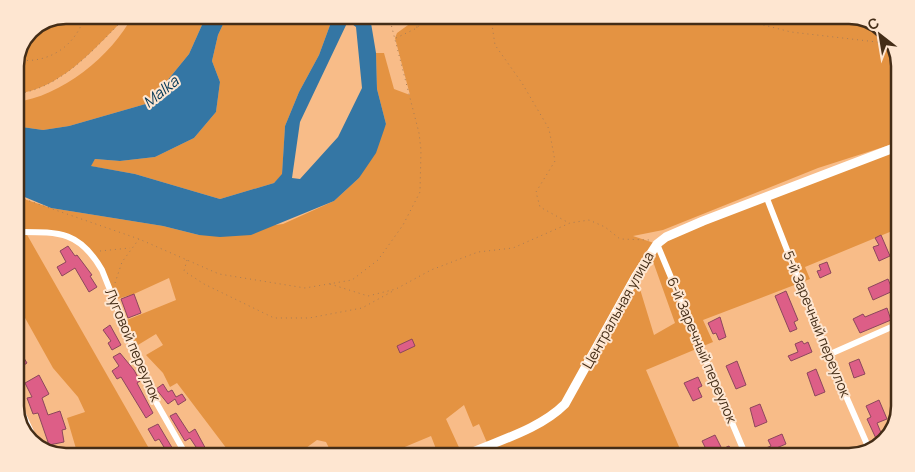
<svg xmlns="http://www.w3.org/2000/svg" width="915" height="472" viewBox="0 0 915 472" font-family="Manrope,sans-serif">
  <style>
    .green { fill: #e49342; fill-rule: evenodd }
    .water { fill: #3476a4; fill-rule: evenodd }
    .building { fill: #dd5e87; stroke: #8c475c }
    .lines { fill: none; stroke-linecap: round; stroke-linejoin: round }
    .path { stroke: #a87d56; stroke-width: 1; stroke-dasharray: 1 4; stroke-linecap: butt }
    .street { stroke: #fff; stroke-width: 6 }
    .secondary { stroke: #fff; stroke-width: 9 }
    .labels { text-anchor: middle; stroke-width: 4; stroke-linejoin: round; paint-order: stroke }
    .street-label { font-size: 14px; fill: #442d17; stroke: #fee6d1 }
    .water-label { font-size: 15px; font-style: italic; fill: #003555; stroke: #fee6d1 }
    .rim { fill: none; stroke: #442d17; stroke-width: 2.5 }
  </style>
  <rect width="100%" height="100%" fill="#f8bc88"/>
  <!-- green -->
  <path class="green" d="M66 15H124L122 21C92 51 60 89 15 94V63L30 30Z
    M133 15 206 16 189 54 149 103 69 126 43 130 15 126V102C61 97 112 56 133 15Z
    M227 16 333 17 319 55 299 92 285 126 282 175 274 183 220 199 135 174 90 166 95 159 120 161 155 157 194 138 216 112 220 82 212 61 218 35Z
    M414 17 872 20 892 38 900 63 899 142 818 168 663 230 633 236 657 244 899 146 897 229 805 267 810 279 703 320 713 342 646 370 683 456 468 454 488 445 479 424 473 427 464 405 446 419 462 454H438L431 436 388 454H332L326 442 317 440 306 448V453H242L239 449 236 453H230L177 383 170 387 163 373 146 355 163 345 156 334 133 348 122 322 176 300 169 278 134 294 114 300C108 283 94 251 79 240 66 232 41 232 26 233L151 452H77L67 418 85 412 78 397 53 368 15 300V196L51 208 163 226 199 235 283 224 334 201 359 178 386 124 377 89 376 53H384L394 89 410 95 395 38 397 33 415 20ZM650 253 675 323 654 335 636 276Z"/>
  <!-- water -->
  <path class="water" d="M206 16H227L218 35 212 61 220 82 216 112 194 138 155 157 120 161 95 159 91 166 135 174 220 199 274 183 282 174 285 126 299 92 319 55 333 17H370L376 53 377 89 386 124 376 153 359 178 334 201 251 235 220 237 199 235 163 226 51 208 15 193V126L43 130 69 126 149 103 189 54ZM348 21 356 27 362 88 338 137 300 179 292 178 300 122Z"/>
  <!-- building -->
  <path class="building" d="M881 235 890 256 879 261 873 247 879 245 875 238Z
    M68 246 75 256 77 255 92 275 90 276 97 287 89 292 75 268 62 276 57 267 66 262 60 251Z
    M827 262 831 273 820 278 817 271 821 270 819 265Z
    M888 279 893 291 873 300 868 288Z
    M786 291 798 320 794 322 797 329 790 332 775 296Z
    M134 294 141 313 128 318 121 299Z
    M887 308 891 320 860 333 853 319 863 314 865 317Z
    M720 317 726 337 719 340 716 333 713 334 708 323Z
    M110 325 121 345 112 350 108 343 111 341 103 330Z
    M15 333 24 347 19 350 27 363 18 369 15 364Z
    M412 339 415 346 400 353 397 346Z
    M802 341 804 344 808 342 812 352 791 361 788 356 798 352 795 344Z
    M120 353 134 370 140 381 137 383 153 413 146 418 121 377 117 379 112 371 119 366 113 357Z
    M859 359 865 374 854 378 849 363Z
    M737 361 746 385 736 389 726 366Z
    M816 369 825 392 815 396 807 373Z
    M39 375 49 394 42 398 48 415 60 411 66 429 62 430 64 442 49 445 38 413 33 414 27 398 32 397 25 383Z
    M698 377 702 386 698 388 702 397 693 401 684 383Z
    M163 384 168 392 172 390 176 397 182 394 186 400 178 405 175 399 168 404 156 389Z
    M879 400 887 419 877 423 884 440 879 445 867 419 871 417 866 406Z
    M760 404 767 422 755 427 750 408Z
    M176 413 189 433 195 429 208 453H200L190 438 185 441 170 416Z
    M158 424 174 451 171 452H167L159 439 155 441 148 429Z
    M782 434 786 444 774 449 778 457 764 456 761 450 771 446 768 440Z
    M715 435 722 449 729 446 734 456H717L714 450 708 453 702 441Z"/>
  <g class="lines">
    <!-- path -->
    <path class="path" d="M414 17 417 28
      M491 18 495 45 522 83 549 129 555 161 536 192 540 207 569 223
      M744 20 791 32 894 44
      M396 38 417 28 426 17
      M17 60C49 64 76 46 85 15
      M15 94C60 89 92 51 122 21L124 15
      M15 196 139 239 219 274 305 288 352 280 378 260 403 225 420 192 421 150 419 133 391 24
      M100 251 130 248
      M187 260 184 271 204 284 274 318H309L362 308 393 291
      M115 283 122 262 139 239
      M330 284 368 296 396 289 431 270 478 252 513 248 570 223 589 220 605 227 620 239 650 240"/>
    <!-- street -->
    <path class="street" d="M766 196 828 355 870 451
      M15 232C58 232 79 230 102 270L152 395 185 453
      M657 244 746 456
      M828 355 896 325
      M15 397 38 447"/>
    <!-- secondary -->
    <path class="secondary" d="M468 454C500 440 540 429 565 404L636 276 657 244 666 237 703 221 899 146"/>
  </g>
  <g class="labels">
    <!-- street labels -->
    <g class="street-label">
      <text transform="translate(618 310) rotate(-61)" y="5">Центральная улица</text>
      <text transform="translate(817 324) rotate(68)" y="5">5-й Заречный переулок</text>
      <text transform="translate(133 345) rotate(67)" y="5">Луговой переулок</text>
      <text transform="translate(702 350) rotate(67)" y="5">6-й Заречный переулок</text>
    </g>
    <!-- water labels -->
    <g class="water-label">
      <text transform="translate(161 92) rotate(-39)" y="5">Malka</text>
    </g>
  </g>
  <!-- crop -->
  <path d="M0 0H915V472H0ZM66 24H849A42 42 0 0 1 891 66V406A42 42 0 0 1 849 448H66A42 42 0 0 1 24 406V66A42 42 0 0 1 66 24Z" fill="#fee6d1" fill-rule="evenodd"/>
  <path class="rim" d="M66 24H849A42 42 0 0 1 891 66V406A42 42 0 0 1 849 448H66A42 42 0 0 1 24 406V66A42 42 0 0 1 66 24Z"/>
  <!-- north arrow -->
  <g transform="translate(880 35) rotate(329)" stroke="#fee6d1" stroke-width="4" paint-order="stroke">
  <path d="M0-4L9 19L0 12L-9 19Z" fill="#442d17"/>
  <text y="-8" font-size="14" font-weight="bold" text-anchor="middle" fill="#442d17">С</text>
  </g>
</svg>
